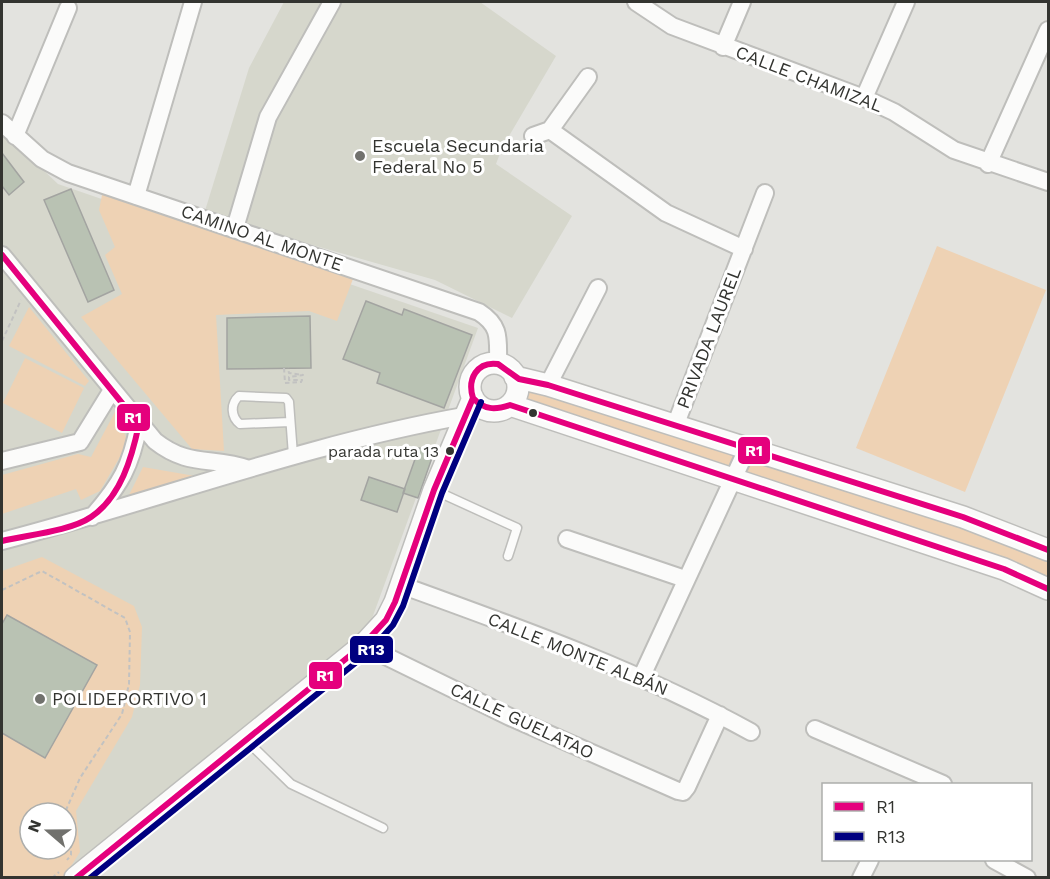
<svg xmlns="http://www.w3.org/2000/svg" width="1050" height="879" viewBox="0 0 1050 879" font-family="'Work Sans',sans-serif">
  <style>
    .built { fill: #d6d7cc; fill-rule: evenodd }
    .green { fill: #eed2b4; fill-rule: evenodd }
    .building { fill: #b9c2b3; stroke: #a3a4a1; stroke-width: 1.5 }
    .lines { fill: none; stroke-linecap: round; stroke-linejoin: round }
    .service-casing { stroke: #bebebb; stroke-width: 11 }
    .minor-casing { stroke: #bebebb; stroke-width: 20 }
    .tertiary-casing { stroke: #bebebb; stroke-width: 24 }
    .path { stroke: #c2c2c1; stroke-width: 2; stroke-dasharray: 4.5 3; stroke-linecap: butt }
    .service { stroke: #fbfbfa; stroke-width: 8 }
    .minor { stroke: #fbfbfa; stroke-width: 16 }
    .tertiary { stroke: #fbfbfa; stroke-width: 21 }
    .bus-1-casing { stroke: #fff; stroke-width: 10 }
    .bus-2-casing { stroke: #fff; stroke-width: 10 }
    .bus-1 { stroke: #e5007d; stroke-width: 6 }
    .bus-2 { stroke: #000080; stroke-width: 6 }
    .poi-dot { fill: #71716d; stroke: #fff; stroke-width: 2 }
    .bus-dot { fill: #333430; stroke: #fff; stroke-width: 2 }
    .labels { text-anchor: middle; stroke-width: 6; stroke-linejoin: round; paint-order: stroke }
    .bus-label { font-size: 16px; fill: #333430; stroke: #fff; text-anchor: end }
    .street-label { font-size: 18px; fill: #333430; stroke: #fff }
    .poi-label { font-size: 18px; fill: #333430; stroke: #fff; text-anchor: start }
    .line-badge { stroke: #fff; stroke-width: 2 }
    .badge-label { font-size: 16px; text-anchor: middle; font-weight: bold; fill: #fff }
  </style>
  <rect width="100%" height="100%" fill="#e3e3df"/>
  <!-- built -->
  <path class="built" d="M284 2H480L556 56 502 148 496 164 572 216 512 318 435 280 204 214 249 68Z
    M2 131 58 184 478 328 370 624 362 633 66 877H2ZM30 813H66V849H30Z"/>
  <!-- green -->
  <path class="green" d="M103 190 353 279 337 321 309 311 216 315 224 451 192 449 81 317 122 294 105 255 115 247 99 210Z
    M937 246 1046 290 965 492 856 448Z
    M29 307 89 381 85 386 9 346Z
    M25 358 84 388 62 433 3 403Z
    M525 384 736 453 727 471 519 403Z
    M116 410 128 443 100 491 81 500 76 489 2 514V475L78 454 91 457Z
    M751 455 1048 557V583L739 476Z
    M143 467 195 476 127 499Z
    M42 557 134 606 142 627 140 685 132 717 76 811 80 852 64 877H2V571ZM30 813H66V849H30Z"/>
  <!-- building -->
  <path class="building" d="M2 153 24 182 9 195 2 186Z
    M71 189 114 290 88 302 44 200Z
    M366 301 402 315 404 309 472 335 444 408 377 383 380 373 343 359Z
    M310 316 311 368 227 369V318Z
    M419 448 434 452 418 498 403 493Z
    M369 477 405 489 397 512 361 500Z
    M7 615 97 665 45 758 2 733V624Z"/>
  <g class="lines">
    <!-- service casing -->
    <g class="service-casing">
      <path id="service" d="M290 422 240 424C231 417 230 404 239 396L286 398 289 402 293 455
        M434 490 517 528 508 556
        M247 741 291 784 383 828"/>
    </g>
    <!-- minor casing -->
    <g class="minor-casing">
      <path id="minor" d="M636 2 672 26 864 98 894 112 954 150 1048 182
        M723 47 742 2
        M864 98 906 2
        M2 123 42 159 68 173 479 312C501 326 498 339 498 363
        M550 130 666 213 744 249
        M15 136 68 8
        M533 136 550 130 588 77
        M988 164 1048 30
        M136 196 193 2
        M235 228 268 117 332 2
        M2 255 155 441C189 468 212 456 249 469
        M548 385 598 288
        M675 426 765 193
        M2 461 80 442 112 390
        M92 517C121 484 131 466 139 424
        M567 539 685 579
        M2 541C156 501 306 444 464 416
        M401 585C520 628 640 671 751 732
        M363 645 510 717 678 791 683 792 687 787 720 715
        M641 678 747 449
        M815 729 943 784
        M994 860 1027 878
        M861 878 870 860"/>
    </g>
    <!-- tertiary casing -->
    <g class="tertiary-casing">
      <path id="tertiary" d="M470 387a24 24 0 1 1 48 0a24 24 0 1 1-48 0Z
        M515 377 548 385 963 517 1048 550
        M510 405 1004 569 1048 589
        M75 878 363 645 386 620 395 602 434 490 473 398"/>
    </g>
    <!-- path -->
    <path class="path" d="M2 341 21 300
      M284 368 285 383
      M285 383 301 382 302 380H289V377L303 375 289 373 288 368
      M2 590 42 571 125 618 130 632 129 684 122 714 80 778 66 810 71 843V855L67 860
      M52 878 59 872"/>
    <!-- service -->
    <use href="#service" class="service"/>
    <!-- minor -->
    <use href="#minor" class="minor"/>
    <!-- tertiary -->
    <use href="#tertiary" class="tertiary"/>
    <!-- bus-1 casing -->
    <g class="bus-1-casing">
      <path id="bus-1" d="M2 255 139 424C132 457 121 497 91 517 71 531 27 535 2 541
        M1048 550 963 517 548 385 519 379 498 364C477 361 467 379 473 398 484 410 495 410 510 405L1004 569 1048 589
        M76 878 363 645 386 620 395 602 434 490 473 398"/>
    </g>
    <!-- bus-2 casing -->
    <g class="bus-2-casing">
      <path id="bus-2" d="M90 878 369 652 393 625 403 606 442 493 481 402"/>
    </g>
    <!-- bus-1 -->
    <use href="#bus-1" class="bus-1"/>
    <!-- bus-2 -->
    <use href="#bus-2" class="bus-2"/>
  </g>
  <!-- markers -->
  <g class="poi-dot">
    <circle cx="360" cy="156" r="6"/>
    <circle cx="40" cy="699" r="6"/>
  </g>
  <g class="bus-dot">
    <circle cx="533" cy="413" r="5"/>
    <circle cx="450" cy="451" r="5"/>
  </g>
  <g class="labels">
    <!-- bus labels -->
    <g class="bus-label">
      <text x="439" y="457">parada ruta 13</text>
    </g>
    <!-- street labels -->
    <g class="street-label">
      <text transform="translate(809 79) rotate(21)" y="6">CALLE CHAMIZAL</text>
      <text transform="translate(262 238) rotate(19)" y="6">CAMINO AL MONTE</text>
      <text transform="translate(709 338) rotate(-69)" y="6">PRIVADA LAUREL</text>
      <text transform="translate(578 654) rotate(22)" y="6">CALLE MONTE ALBÁN</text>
      <text transform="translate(522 721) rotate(25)" y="6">CALLE GUELATAO</text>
    </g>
    <!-- poi labels -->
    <g class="poi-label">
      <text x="372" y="152">Escuela Secundaria<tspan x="372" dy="21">Federal No 5</tspan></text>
      <text x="52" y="705">POLIDEPORTIVO 1</text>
    </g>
  </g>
  <g class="line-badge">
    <rect x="116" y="403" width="35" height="29" rx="6" fill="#e5007d"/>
    <rect x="737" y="436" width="34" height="29" rx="6" fill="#e5007d"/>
    <rect x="349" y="635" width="45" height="29" rx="6" fill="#000080"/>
    <rect x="308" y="661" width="35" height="29" rx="6" fill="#e5007d"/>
  </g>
  <g class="badge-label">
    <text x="133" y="423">R1</text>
    <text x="754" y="456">R1</text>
    <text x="371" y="655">R13</text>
    <text x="325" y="681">R1</text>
  </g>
  <!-- border -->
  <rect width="1050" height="879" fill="none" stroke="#333430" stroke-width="6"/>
  <!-- legend -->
  <rect x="822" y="783" width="210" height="78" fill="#ffffff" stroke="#adaeac" stroke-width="1.5"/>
  <rect x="834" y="802" width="30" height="9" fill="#e5007d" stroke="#adaeac" stroke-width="1.5"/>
  <text x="876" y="813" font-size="18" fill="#333430">R1</text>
  <rect x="834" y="832" width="30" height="9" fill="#000080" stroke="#adaeac" stroke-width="1.5"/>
  <text x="876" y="843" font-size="18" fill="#333430">R13</text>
  <!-- north arrow -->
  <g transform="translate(48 831) rotate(290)"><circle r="28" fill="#ffffff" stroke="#adaeac" stroke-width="1.5"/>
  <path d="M0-4.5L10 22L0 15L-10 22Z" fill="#71716d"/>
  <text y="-9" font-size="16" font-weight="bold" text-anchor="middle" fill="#333430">N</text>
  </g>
</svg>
